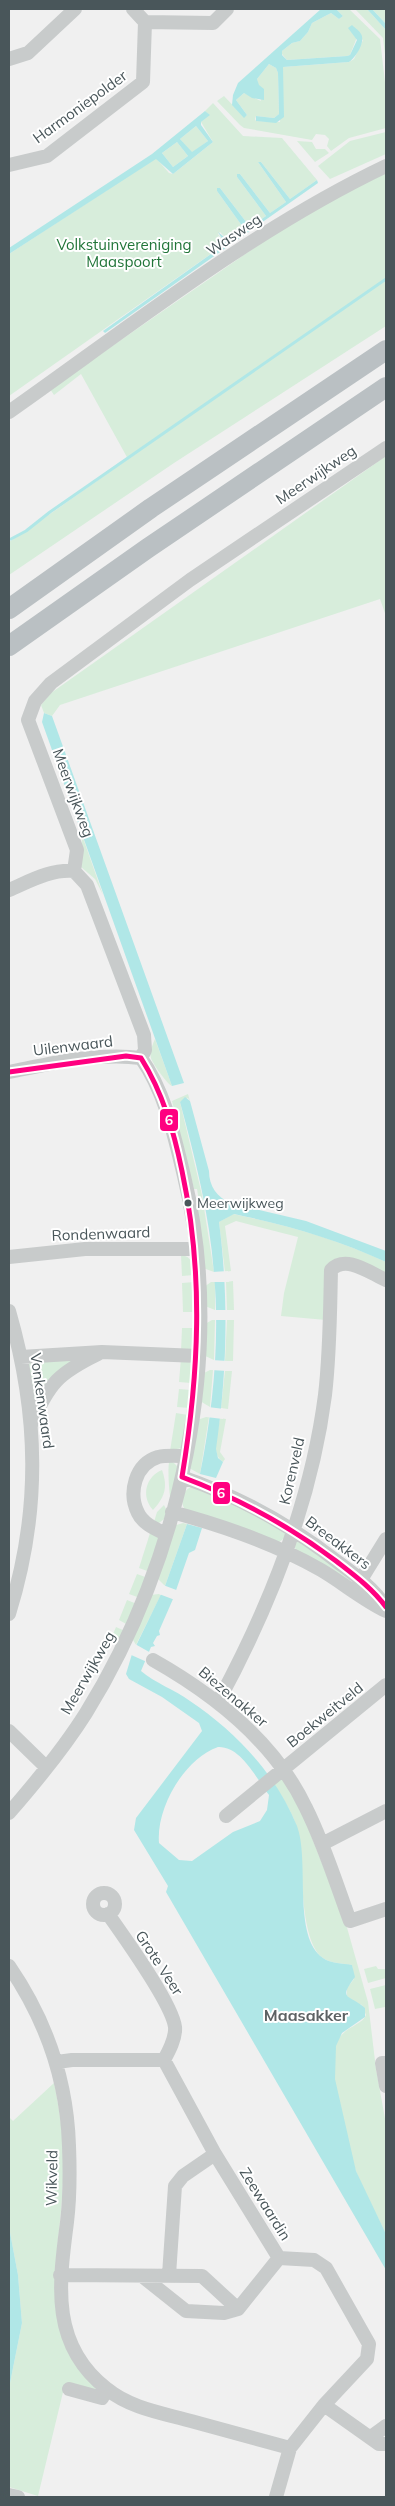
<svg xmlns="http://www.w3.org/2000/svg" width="395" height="2506" viewBox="0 0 395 2506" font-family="Mulish,sans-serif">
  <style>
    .green { fill: #d7eddb }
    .water { fill: #b0e7e7; fill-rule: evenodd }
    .pier { fill: #f0f0f0 }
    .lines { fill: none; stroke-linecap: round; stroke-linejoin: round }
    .stream { stroke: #b0e7e7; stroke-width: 3 }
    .minor { stroke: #c8cbcb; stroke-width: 14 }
    .highway { stroke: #bac0c3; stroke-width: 20 }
    .bus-1-casing { stroke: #fff; stroke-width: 9 }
    .bus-1 { stroke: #ff0080; stroke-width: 5 }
    .bus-dot { fill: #49565a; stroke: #fff; stroke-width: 2 }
    .labels { text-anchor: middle; stroke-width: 4; stroke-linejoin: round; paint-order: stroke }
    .bus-label { font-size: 14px; fill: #49565a; stroke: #fff; text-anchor: start }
    .street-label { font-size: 15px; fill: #49565a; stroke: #fff }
    .park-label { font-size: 15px; fill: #217539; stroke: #fff }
    .neighbourhood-label { font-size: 16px; font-weight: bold; fill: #5c6163; stroke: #fff }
    .line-badge { stroke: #fff; stroke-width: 2 }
    .badge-label { font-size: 14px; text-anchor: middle; font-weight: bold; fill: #fff }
  </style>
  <rect width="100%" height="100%" fill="#f0f0f0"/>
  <!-- green -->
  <path class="green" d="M336 9H349L380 39 386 91V128L349 138 331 151 327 146 329 139 325 135 316 134 312 140 244 128 240 125 217 101 224 96 244 117 247 115 236 100 244 93 261 101 257 79 269 64 276 68 278 73 279 114 274 118 256 116 255 119 256 121 280 122 283 67 349 62 354 59 363 40 357 37 350 55 347 56 287 60 282 54V51L292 43 300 41 308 32 312 23 331 13 339 19 343 16Z
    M355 9H367L386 30V63L383 38Z
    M372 9H386V24Z
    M213 103 243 136 282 138 317 180 290 199 261 162H258L286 202 270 213 240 174H237V177L266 216 250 227 220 188H218L217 191 245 230 229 241 220 232 218 234 225 244 9 396V254L156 158 169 173 173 174 213 142 201 122 209 115 205 111Z
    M196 126 208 141 192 153 180 139Z
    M386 132V154L330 179 318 166 350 141Z
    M297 141 312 142 316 149H325L329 153 315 162Z
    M177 142 188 156 173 167 162 153Z
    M386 172V326L174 463 9 575V542L26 531 128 459 81 374 54 395 50 389 296 219Z
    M386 456V616L380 599 60 705 52 716 44 713 41 705 51 693Z
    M82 835 103 895 95 879 81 867Z
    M155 1039 172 1086C168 1085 152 1063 151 1058 149 1052 153 1044 155 1039Z
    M188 1094 190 1101 188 1098 180 1102 202 1195 214 1272 203 1268 197 1208 200 1207 197 1189H194L172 1101Z
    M233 1214C286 1225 337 1239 386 1262V1276L344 1257 335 1259 326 1320 281 1316 284 1293 298 1237 236 1221 225 1226 231 1271 225 1272 219 1222Z
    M181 1255C193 1257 192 1264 194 1275L182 1276Z
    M233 1281 234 1310H227L226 1282Z
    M194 1282 195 1312H183L182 1283Z
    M211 1282H215V1310L205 1306 204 1287Z
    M212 1320H215L214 1360 203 1355 205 1324Z
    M227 1320H234L233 1361H225Z
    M182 1328H195L192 1349 181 1351Z
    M181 1358 191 1363V1383L179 1382Z
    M74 1359 38 1402H33L29 1364 32 1361Z
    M210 1370H213L210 1407 200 1401 202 1374Z
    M225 1371H232L228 1409 221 1408Z
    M179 1389 191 1390 189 1408 177 1407Z
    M176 1413 188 1415 181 1448 170 1451Z
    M206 1417H209L200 1474 189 1468 197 1420Z
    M220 1418 226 1419 220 1452 225 1459 223 1462C210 1453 218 1432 220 1418Z
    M170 1459 178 1467 171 1501C169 1494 167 1464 170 1459Z
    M162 1470C168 1487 165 1497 153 1510 141 1497 145 1477 162 1470Z
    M193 1486 287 1530 286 1537 279 1542 185 1510C179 1500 183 1490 193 1486Z
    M164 1505 167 1511 164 1519 159 1523 154 1522 157 1512Z
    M183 1523 187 1524 165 1586 157 1578 173 1526Z
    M151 1530 160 1537 150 1572 139 1568Z
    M296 1538 352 1580 347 1581 296 1551 294 1544Z
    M137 1574 148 1578 140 1598 129 1594Z
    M159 1594 161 1595 136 1645 133 1640 150 1595Z
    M127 1600 137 1604 128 1625 119 1620Z
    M116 1627 125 1631 118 1642 110 1641Z
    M281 1775 299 1805 346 1924 368 2002 376 2069 386 2124V2234C376 2213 364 2193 356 2171 345 2142 329 2077 335 2047 340 2027 362 2026 366 2015L362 2005 353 2002 347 1996V1988L354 1979 352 1965C343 1963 331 1964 323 1958 298 1940 304 1860 297 1829 294 1814 281 1796 273 1782Z
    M376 1966 378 1969H386V1978L368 1983 364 1969Z
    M386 1985 385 2007 375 2009 370 1989Z
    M54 2083C61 2116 65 2148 63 2181 60 2266 31 2331 105 2397L64 2388 38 2496 9 2487V2388L22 2323 18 2275 9 2227V2117L13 2121Z"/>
  <!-- water -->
  <path class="water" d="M321 9H336L343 16 339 19 331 13 312 23 308 32 300 41 292 43 282 51V55L287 60 347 56 350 55 357 40 348 28 352 25C355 28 360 31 361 34 366 42 355 58 349 62L283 67 284 117 276 123 256 121V116L274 118 279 114 278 73 276 68 269 64 257 79 259 85 264 89V100L252 98 244 93 236 100 247 115 244 118 232 105 233 95 238 83Z
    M367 9H372L386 24V30Z
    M205 111 210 115 201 122V125L213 142 173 174 156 159 9 254V248L152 154ZM196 126 208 141 192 152 180 139ZM177 142 188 156 173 167 162 153Z
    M258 162H261L290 199 317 180 318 183 105 333 103 331 225 244 218 232 229 241 245 230 217 191V188H220L250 227 266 216 237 177V174H240L270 213 286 202Z
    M44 713 52 716 184 1083 172 1086 42 722Z
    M185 1097 190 1101 209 1171C209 1186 217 1197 230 1203L306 1221 386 1251V1262C337 1239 286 1225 234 1214L219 1222C229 1299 227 1373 216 1449L218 1458 223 1462 216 1478 200 1474C213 1409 220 1340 214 1274 210 1216 195 1158 180 1102Z
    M187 1524 202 1528 195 1550 189 1553 173 1599 159 1631 160 1635 157 1636 153 1643 155 1646 151 1647 141 1671C155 1683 175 1690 190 1701 236 1732 276 1774 297 1826 310 1861 292 1936 323 1958 331 1964 343 1963 352 1965L355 1977C337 2001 350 1994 365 2008V2017L342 2033 336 2046 335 2079 356 2171 386 2234V2270L166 1892 168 1886 134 1830 136 1818 202 1731 199 1723 162 1697 129 1679 126 1674 132 1654 165 1586ZM218 1747C241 1746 256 1778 269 1795L267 1810 260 1821 233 1832 192 1861 179 1860 159 1843C156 1808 184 1759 218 1747Z
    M9 2227 18 2275 22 2323 9 2388Z"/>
  <!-- pier -->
  <path class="pier" d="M228 1271 229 1282H212V1272Z
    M212 1310H229V1320H213Z
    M211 1360 228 1361 227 1371 211 1370Z
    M208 1407 224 1409 223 1419 206 1417Z
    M163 1585 179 1591 175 1600 159 1594Z
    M135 1644 151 1653 147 1662 129 1654Z"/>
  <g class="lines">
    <!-- stream -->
    <path class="stream" d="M11 539 26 531 50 512 386 279"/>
    <!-- minor -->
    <path class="minor" d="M133 9 145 22
      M9 59 28 53 75 9
      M9 165 47 156 143 82 145 22 213 23 227 9
      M9 412C131 326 252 230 386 166
      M9 890C30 881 51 869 74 871
      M141 1058 145 1050 144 1035 87 885 74 871 77 850 28 720 35 701 51 683 190 580 386 448
      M9 1072C50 1064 98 1052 141 1058
      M9 1257 85 1249H196
      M9 1311C39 1415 41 1511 9 1614
      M21 1357 102 1352 198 1356
      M32 1423C49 1383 59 1373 98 1354
      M182 1477C240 1497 291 1525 339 1563 357 1576 374 1589 386 1607
      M172 1512C224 1526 274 1543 321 1570 343 1583 363 1600 386 1611
      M166 1534C156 1529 143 1524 138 1513 128 1493 135 1464 158 1457 167 1455 177 1456 186 1456
      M357 1586 386 1539
      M153 1660C215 1695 275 1742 306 1808 324 1844 336 1883 350 1921L386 1909
      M218 1702C270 1606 311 1504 325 1395 330 1353 330 1311 331 1270 346 1254 370 1273 386 1280
      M9 1731 46 1767
      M9 1813C36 1782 64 1748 86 1713 181 1560 227 1353 184 1176 174 1135 165 1092 141 1058
      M226 1816 386 1685
      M322 1844 386 1811
      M93 1904a11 11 0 1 1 22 0a11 11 0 1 1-22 0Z
      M108 1914C124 1937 172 2003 175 2027 176 2038 169 2051 164 2060
      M9 1966C46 2020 67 2080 69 2146 70 2171 70 2197 67 2222 59 2284 50 2345 107 2389 130 2408 162 2413 191 2421 224 2430 257 2439 290 2448
      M57 2062 72 2060H164L215 2154 279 2258 314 2260 326 2268 369 2344 367 2359 324 2405 290 2448 276 2497
      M386 2063H382L386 2086
      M60 2275 202 2276 238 2309
      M169 2275 175 2186 183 2176 215 2154
      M142 2276 186 2311 224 2313 238 2309 279 2258
      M69 2389 102 2398 107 2389
      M324 2405 379 2444H386
      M371 2437 386 2426
      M9 2495 18 2497"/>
    <!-- highway -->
    <path class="highway" d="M9 609 151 508 386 350
      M9 646 148 548 386 387"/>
    <!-- bus-1 casing -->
    <g class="bus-1-casing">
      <path id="bus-1" d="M9 1072 126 1056 141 1058C163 1093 174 1132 182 1171 204 1274 199 1374 182 1477 238 1498 288 1525 336 1561 354 1575 372 1588 386 1607"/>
    </g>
    <!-- bus-1 -->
    <use href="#bus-1" class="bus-1"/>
  </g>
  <!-- markers -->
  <circle class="bus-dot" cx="188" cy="1203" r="4.5"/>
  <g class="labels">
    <!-- bus labels -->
    <g class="bus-label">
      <text x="197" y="1208">Meerwijkweg</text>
    </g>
    <!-- street labels -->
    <g class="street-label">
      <text transform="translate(80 107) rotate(-36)" y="5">Harmoniepolder</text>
      <text transform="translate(234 235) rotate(-34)" y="5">Wasweg</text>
      <text transform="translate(316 475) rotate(-34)" y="5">Meerwijkweg</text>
      <text transform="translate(73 793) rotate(70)" y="5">Meerwijkweg</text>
      <text transform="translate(73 1046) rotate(-7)" y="5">Uilenwaard</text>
      <text transform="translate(101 1234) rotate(-2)" y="5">Rondenwaard</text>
      <text transform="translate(42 1401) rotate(82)" y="5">Vonkenwaard</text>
      <text transform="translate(292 1471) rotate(-77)" y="5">Korenveld</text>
      <text transform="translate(338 1543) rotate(37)" y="5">Breeakkers</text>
      <text transform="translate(88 1673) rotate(-60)" y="5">Meerwijkweg</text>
      <text transform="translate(233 1697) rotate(40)" y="5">Biezenakker</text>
      <text transform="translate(325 1715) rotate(-39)" y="5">Boekweitveld</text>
      <text transform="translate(159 1963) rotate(57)" y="5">Grote Veer</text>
      <text transform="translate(52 2178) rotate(-89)" y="5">Wikveld</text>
      <text transform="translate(265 2204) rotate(58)" y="5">Zeewaardin</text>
    </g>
    <!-- park labels -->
    <g class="park-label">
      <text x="124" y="250">Volkstuinvereniging<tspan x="124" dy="17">Maaspoort</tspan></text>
    </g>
    <!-- neighbourhood labels -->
    <g class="neighbourhood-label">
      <text x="306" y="2021">Maasakker</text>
    </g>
  </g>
  <g class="line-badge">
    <rect x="159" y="1108" width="20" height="24" rx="5" fill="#ff0080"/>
    <rect x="212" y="1481" width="19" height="24" rx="5" fill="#ff0080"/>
  </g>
  <g class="badge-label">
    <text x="169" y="1125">6</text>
    <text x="221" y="1498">6</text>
  </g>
  <!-- border -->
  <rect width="395" height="2506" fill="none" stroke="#49565a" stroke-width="20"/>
</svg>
